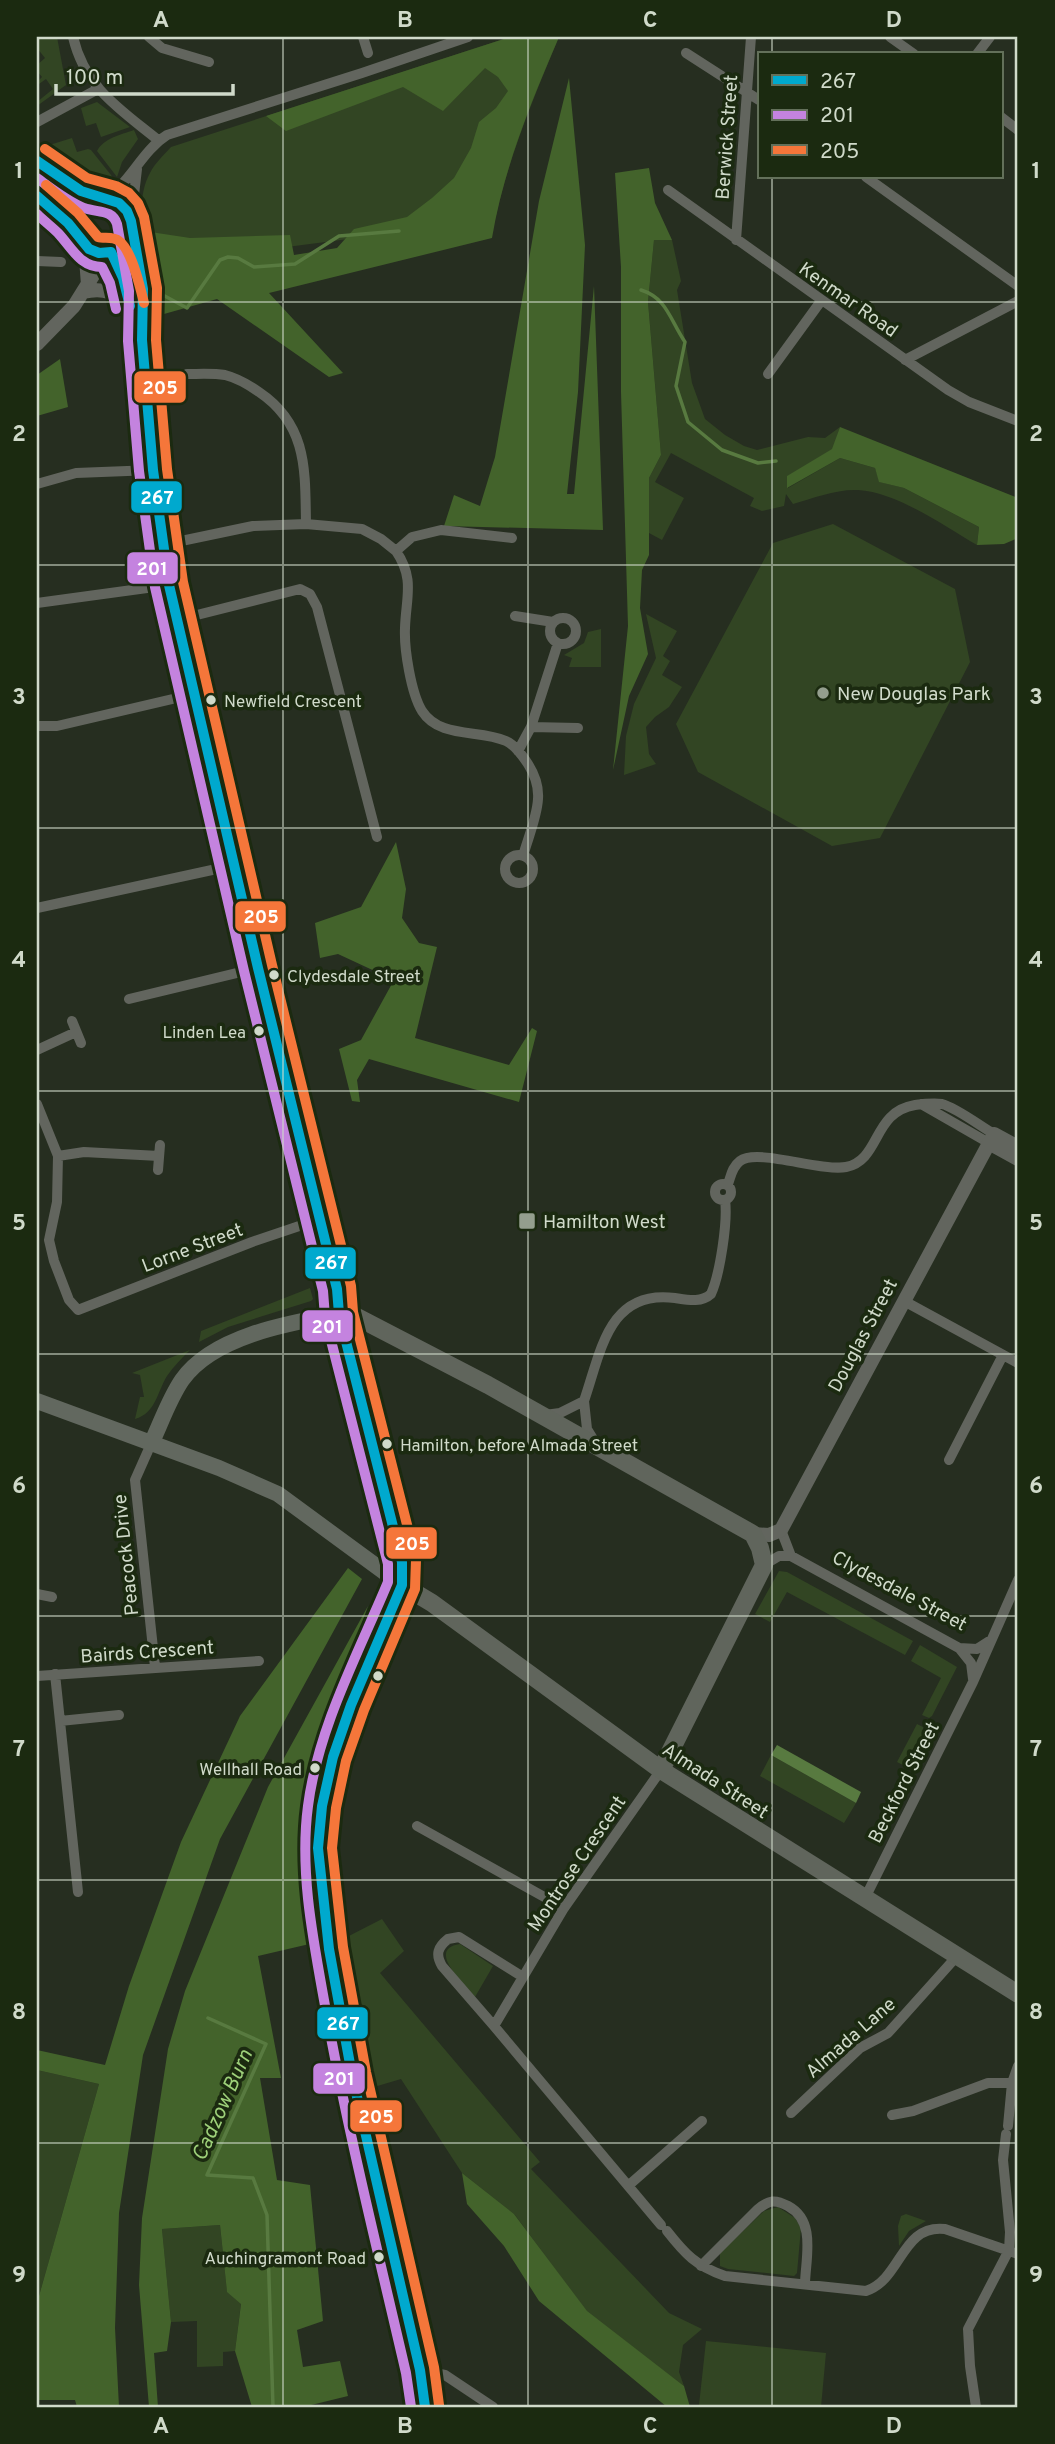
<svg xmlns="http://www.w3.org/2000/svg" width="1055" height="2444" viewBox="0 0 1055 2444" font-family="Overpass,sans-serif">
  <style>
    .green { fill: #324523 }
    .forest { fill: #43632b }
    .water { fill: #587a40 }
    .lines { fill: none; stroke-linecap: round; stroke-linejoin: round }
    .stream { stroke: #587a40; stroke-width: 3.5 }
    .minor { stroke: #62655e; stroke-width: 10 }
    .tertiary { stroke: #62655e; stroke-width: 14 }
    .secondary { stroke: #62685f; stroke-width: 16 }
    .primary { stroke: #60655c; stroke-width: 18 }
    .bus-1-casing { stroke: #1b2a10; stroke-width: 16 }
    .bus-2-casing { stroke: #1b2a10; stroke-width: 16 }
    .bus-3-casing { stroke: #1b2a10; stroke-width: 16 }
    .bus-1 { stroke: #00a9ce; stroke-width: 10 }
    .bus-2 { stroke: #c483df; stroke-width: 10 }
    .bus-3 { stroke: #f5763a; stroke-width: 10 }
    .grid { fill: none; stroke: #d0daca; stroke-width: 2; stroke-opacity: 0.55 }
    .poi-dot { fill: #949e8e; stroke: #1b2a10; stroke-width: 2.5 }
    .bus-dot { fill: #d0daca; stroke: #1b2a10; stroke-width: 2.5 }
    .labels { text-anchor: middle; stroke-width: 7; stroke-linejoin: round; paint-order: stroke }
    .bus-label { font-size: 17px; fill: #d0daca; stroke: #1b2a10; text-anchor: start }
    .street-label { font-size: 19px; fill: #d0daca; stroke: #1b2a10 }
    .poi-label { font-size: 19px; fill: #d0daca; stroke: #1b2a10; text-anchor: start }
    .water-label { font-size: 21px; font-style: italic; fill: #9dd079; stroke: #1b2a10 }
    .line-badge { stroke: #1b2a10; stroke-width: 2.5 }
    .badge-label { font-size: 19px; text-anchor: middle; font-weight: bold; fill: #fff }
    .neatline { fill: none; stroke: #d0daca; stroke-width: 2.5 }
    .grid-label { font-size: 23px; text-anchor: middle; font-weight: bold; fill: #d0daca }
  </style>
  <rect width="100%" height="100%" fill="#262e20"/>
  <!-- green -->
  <path class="green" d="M37 37H57L66 85 37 106V102L53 89 46 79 39 84 37 82 42 77 37 71V65L45 58 37 48Z
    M510 37H559C534 97 509 156 495 220L149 265C144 236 135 200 150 173 155 163 164 155 171 147Z
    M97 102 130 127 101 137 96 123 86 126 81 108Z
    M134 130 138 139 122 162 117 177 97 151C104 138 120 135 134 130Z
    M72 138 77 152 88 149 91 150 111 175 116 185C94 200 65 168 46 157L47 154 41 150 43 147Z
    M48 176 80 200 69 217 40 190Z
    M654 240H672L681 281 677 290 692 383 705 419 725 435 744 446 757 450 808 437 825 438 840 427 833 449 788 476V488L840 458 875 468 880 482 904 488 979 527 977 545C944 526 897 492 858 490 836 489 814 498 793 504L786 494 784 506 762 511 750 506 754 498 671 453 655 482 684 498 662 540 649 533V478L661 455 648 302Z
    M833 524 955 589 970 662 880 838 832 846 698 772 676 724 773 543Z
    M646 614 677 631 663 656 670 661 662 675 682 687 669 707 655 717 646 727 649 754 656 764 624 775 626 736 634 704 656 658Z
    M601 629V667H569L572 658 564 655 584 643 588 632Z
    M310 1288 313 1299 311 1301 228 1327 199 1342 201 1331Z
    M190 1350C182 1358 174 1366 167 1376 157 1392 156 1413 135 1419L140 1397H144L140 1375 132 1373Z
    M779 1571 787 1572 913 1641 905 1655 787 1592 770 1622 755 1614Z
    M920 1645 957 1667 932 1716 929 1718 922 1715 941 1678 911 1661Z
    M917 1724 923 1727 924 1731 907 1767 897 1762Z
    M771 1755 856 1803 844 1823 760 1776Z
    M382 1919 404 1951 380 1973 540 2162 531 2169 669 2313 702 2329 683 2345 679 2372 684 2386 587 2312 515 2215 462 2173 401 2079 374 2087 343 1939Z
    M460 1944 493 1966 475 1997C465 1985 425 1949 460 1944Z
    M37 2070 99 2084 37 2303Z
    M778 2207 795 2218 801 2228 797 2273 794 2276 728 2269 720 2266V2253L764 2211Z
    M906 2214 926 2221 909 2231 899 2246 898 2226 901 2216Z
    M220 2225 227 2291 241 2303 235 2351 223 2352V2366L197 2367V2321L171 2322 162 2229Z
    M706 2341 826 2353 821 2407 699 2405Z"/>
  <!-- forest -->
  <path class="forest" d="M510 37H559C531 102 504 167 492 238L269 293 343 373 329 377 217 299 157 316 144 231 190 238 290 235 294 255 337 248 354 229 407 217 432 198 454 178 471 148 479 122 496 108 508 91 498 77 485 68 443 111 403 87 286 131 266 116Z
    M569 78 585 245 578 392 567 494H574L594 286 603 530 444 526 454 495 480 506 495 457 539 201Z
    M649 168 655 203 672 240H654L648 302 661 455 649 478V555L642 570 640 608 648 654 629 696 613 770 628 626 621 392V267L615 173Z
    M60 359 68 407 37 416V375Z
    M840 427 1018 498V538L1004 544 977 545 979 527 904 488 879 482 875 468 840 458 787 488V476L832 449Z
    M396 842 406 889 402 918 419 943 437 947 415 1038 509 1065 532 1028 537 1031 519 1102 369 1059 357 1080 360 1102 352 1101 339 1049 361 1040 394 980 338 954 320 958 315 923 361 907Z
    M348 1568 362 1579 220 1839 143 2055 119 2213 115 2328 119 2407H77L75 2400H37V2303L99 2084 37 2070V2050L105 2065 129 1986 181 1842 240 1716Z
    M368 1606 320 1747 303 1823 304 1875 318 1942 258 1956 281 2078H260L277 2180 310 2185 323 2321 297 2330 303 2367 340 2361 348 2396 303 2407H252L235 2351 241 2304 227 2292 220 2225 162 2229 171 2322 167 2351 154 2353 158 2407H149L139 2285 142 2218 168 2049 185 1991 268 1787Z
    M462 2173 514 2214 587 2311 684 2386 690 2407H667L539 2301 504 2246 467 2204Z"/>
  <!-- water -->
  <path class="water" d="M777 1745 861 1792 856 1803 771 1755Z"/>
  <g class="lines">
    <!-- stream -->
    <path class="stream" d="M641 290C667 298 670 320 685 342L676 386 688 422 722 450 758 463 776 461
      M161 294 187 308 220 260 228 257 238 258 254 267 295 264 339 236 399 231
      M208 2018 266 2044 207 2175 253 2178 267 2215 273 2407"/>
    <!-- minor -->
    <path class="minor" d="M73 37C85 88 120 109 158 140
      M149 37 162 48 209 62
      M363 37 368 53
      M890 37 914 54
      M686 53 759 100
      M977 54 990 37
      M1001 117 1018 130
      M37 122 98 89
      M866 177 1018 286
      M668 190 948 390 969 402 1018 421
      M107 198C131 181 142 151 167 135L362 73 468 37
      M131 221 137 169
      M736 240 751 37
      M37 261 61 262
      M905 360 1018 301
      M187 374C199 374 213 373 225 375 237 378 249 385 259 392 308 425 305 471 306 524
      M768 374 821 301
      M37 484 76 473 153 470
      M162 545 253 526 306 524 362 529 381 539 396 551 412 537 441 530 512 538
      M396 551C415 579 406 597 405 628 404 649 411 693 422 711 440 739 479 729 506 741 515 745 522 755 528 764 535 775 539 785 538 799 537 817 528 838 523 856
      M37 603 169 585
      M515 616 553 622
      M550 631a13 13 0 1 1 26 0a13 13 0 1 1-26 0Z
      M177 620 300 589 310 594 317 607 377 837
      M37 726H57L194 694
      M531 727 578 728
      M518 751 531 727 558 643
      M505 869a14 14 0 1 1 28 0a14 14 0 1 1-28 0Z
      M37 908 235 865
      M129 999 258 968
      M72 1021 81 1043
      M37 1050 76 1032
      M37 1104 58 1156 57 1202 49 1240 54 1261 69 1300 78 1310 252 1242 320 1219
      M921 1104 989 1143
      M58 1156 84 1152 159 1156
      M158 1170 160 1145
      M715 1192a8 8 0 1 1 16 0a8 8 0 1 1-16 0Z
      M728 1184C731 1176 732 1167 740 1161 757 1148 822 1172 846 1167 881 1160 872 1112 915 1105 923 1104 934 1103 942 1104 957 1108 980 1126 994 1134
      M904 1301 1018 1363
      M584 1401 587 1429 595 1442
      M545 1415 560 1413 584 1401C601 1352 608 1289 675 1298 688 1300 701 1303 711 1294 720 1274 728 1221 725 1200
      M151 1444 135 1480 155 1667
      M949 1460 1003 1355
      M781 1530 791 1556
      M764 1565 779 1556H791L959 1648 977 1649 991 1640
      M37 1594 52 1597
      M959 1648 971 1663 973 1679
      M55 1674 78 1892
      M37 1676 259 1661
      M60 1721 119 1715
      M661 1770 564 1908 494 2026 661 2225
      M417 1826 564 1908
      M865 1898 973 1682 1018 1580
      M494 2026 442 1966C435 1954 438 1947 448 1939L459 1937 523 1977
      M791 2113 860 2048 888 2033 958 1955
      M892 2115 913 2111 988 2083H1012
      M1008 2126 1012 2083 1018 2066
      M629 2185 702 2121
      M667 2231C685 2254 696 2266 725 2276L866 2291C902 2279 901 2224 945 2229L1018 2254
      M701 2266 758 2209C769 2200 775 2199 788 2206 816 2221 806 2256 805 2283
      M420 2370 445 2375 493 2407
      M976 2407 970 2366 968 2329 1009 2250 1010 2232 1003 2160 1006 2134"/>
    <!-- tertiary -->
    <path class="tertiary" d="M85 245 88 285
      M83 292C104 287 117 292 130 309
      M37 344 74 306 107 253
      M989 1143 1018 1159
      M753 1534 769 1535 781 1530 994 1134 1018 1147"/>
    <!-- secondary -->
    <path class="secondary" d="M37 1401 219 1468 278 1494 402 1585
      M151 1444C161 1423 169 1399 182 1380 213 1336 289 1323 339 1314"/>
    <!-- primary -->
    <path class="primary" d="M37 161 77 189 97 199
      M37 196 77 234
      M77 226a27 27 0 1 1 54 0a27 27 0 1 1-54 0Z
      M131 230 138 255 143 289 144 311 142 340 153 470 162 545 169 585 258 968 337 1289 339 1314 402 1562V1585L351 1705 333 1757 322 1806 318 1848 329 1949 352 2075 420 2370 425 2407
      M111 252 123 278 131 311 140 334
      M339 1314 353 1315 488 1385 753 1534 760 1548 764 1565 661 1770
      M402 1585 432 1603 661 1770 1018 1994"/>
    <!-- bus-1 casing -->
    <g class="bus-1-casing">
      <path id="bus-1" d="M37 161 81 191 119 203 127 211 131 221 143 289 142 340 153 470 169 585 258 968 337 1289 339 1314 402 1562V1585L351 1705 333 1757 322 1806 318 1848 329 1949 352 2075 420 2370 425 2407
        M37 196 68 223 89 249 99 253 111 252 123 278 130 306"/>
    </g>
    <!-- bus-2 casing -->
    <g class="bus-2-casing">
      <path id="bus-2" d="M37 178C52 189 67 201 84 208 98 213 112 209 117 224L129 291 128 341 139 471 155 587 244 971 323 1291 325 1317 388 1564V1582C358 1654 318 1728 308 1806 299 1873 314 1944 326 2011 348 2132 378 2252 406 2373L411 2407
        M37 214C44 221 52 227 58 233 72 248 80 267 102 267L110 283 116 309"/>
    </g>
    <!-- bus-3 casing -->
    <g class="bus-3-casing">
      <path id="bus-3" d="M45 149 87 178 116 186 129 193 138 203 144 217 157 288 156 340 167 469 183 582 272 965 351 1286 353 1312 416 1560 415 1589 364 1710 346 1761 336 1808 332 1848 343 1947 366 2072 434 2367 439 2405
        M46 185 78 213 98 237C104 239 113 236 119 241 132 250 140 287 144 303"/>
    </g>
    <!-- bus-1 -->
    <use href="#bus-1" class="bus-1"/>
    <!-- bus-2 -->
    <use href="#bus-2" class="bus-2"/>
    <!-- bus-3 -->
    <use href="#bus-3" class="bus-3"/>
  </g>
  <!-- grid -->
  <path class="grid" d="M283 37V2407M528 37V2407M772 37V54M772 177V2407M37 302H1018M37 565H1018M37 828H1018M37 1091H1018M37 1354H1018M37 1616H1018M37 1880H1018M37 2143H1018"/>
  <!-- markers -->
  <g class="poi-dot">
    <circle cx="823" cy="693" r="7"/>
    <rect x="518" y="1212" width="18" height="18" rx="3.5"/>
  </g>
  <g class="bus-dot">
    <circle cx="211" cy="700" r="6"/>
    <circle cx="274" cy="975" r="6"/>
    <circle cx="259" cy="1031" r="6"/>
    <circle cx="387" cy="1444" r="6"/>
    <circle cx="378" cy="1676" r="6"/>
    <circle cx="315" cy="1768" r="6"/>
    <circle cx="379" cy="2257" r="6"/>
  </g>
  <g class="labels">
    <!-- bus labels -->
    <g class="bus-label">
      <text x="224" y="707">Newfield Crescent</text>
      <text x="287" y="982">Clydesdale Street</text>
      <text x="246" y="1038" text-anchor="end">Linden Lea</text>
      <text x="400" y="1451">Hamilton, before Almada Street</text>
      <text x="302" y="1775" text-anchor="end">Wellhall Road</text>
      <text x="366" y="2264" text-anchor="end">Auchingramont Road</text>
    </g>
    <!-- street labels -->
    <g class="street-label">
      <text transform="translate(726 137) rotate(-86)" y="7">Berwick Street</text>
      <text transform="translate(849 299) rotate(35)" y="7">Kenmar Road</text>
      <text transform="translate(192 1247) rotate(-21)" y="7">Lorne Street</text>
      <text transform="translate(862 1335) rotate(-62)" y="7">Douglas Street</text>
      <text transform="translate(125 1555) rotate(-96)" y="7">Peacock Drive</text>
      <text transform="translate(900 1590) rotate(28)" y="7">Clydesdale Street</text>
      <text transform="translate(147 1651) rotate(-4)" y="7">Bairds Crescent</text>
      <text transform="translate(716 1780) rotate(33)" y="7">Almada Street</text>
      <text transform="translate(903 1782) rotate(-63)" y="7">Beckford Street</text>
      <text transform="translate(576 1863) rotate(-56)" y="7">Montrose Crescent</text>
      <text transform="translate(850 2037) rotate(-41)" y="7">Almada Lane</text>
    </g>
    <!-- poi labels -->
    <g class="poi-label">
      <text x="837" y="700">New Douglas Park</text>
      <text x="543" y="1228">Hamilton West</text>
    </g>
    <!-- water labels -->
    <g class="water-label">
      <text transform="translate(222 2105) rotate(-66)" y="7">Cadzow Burn</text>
    </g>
  </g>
  <g class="line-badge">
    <rect x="133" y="370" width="54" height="34" rx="7" fill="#f5763a"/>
    <rect x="130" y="480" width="53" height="34" rx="7" fill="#00a9ce"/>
    <rect x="126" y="551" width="53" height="34" rx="7" fill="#c483df"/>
    <rect x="234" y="900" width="53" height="33" rx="7" fill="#f5763a"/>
    <rect x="304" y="1246" width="53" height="34" rx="7" fill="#00a9ce"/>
    <rect x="301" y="1309" width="53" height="34" rx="7" fill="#c483df"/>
    <rect x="385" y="1526" width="53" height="34" rx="7" fill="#f5763a"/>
    <rect x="316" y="2006" width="53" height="34" rx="7" fill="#00a9ce"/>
    <rect x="312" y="2062" width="54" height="33" rx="7" fill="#c483df"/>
    <rect x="349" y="2099" width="54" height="34" rx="7" fill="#f5763a"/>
  </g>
  <g class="badge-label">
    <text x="160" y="394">205</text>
    <text x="157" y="504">267</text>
    <text x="152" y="575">201</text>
    <text x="261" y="923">205</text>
    <text x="331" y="1269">267</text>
    <text x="327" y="1333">201</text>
    <text x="412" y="1550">205</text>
    <text x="343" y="2030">267</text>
    <text x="339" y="2085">201</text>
    <text x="376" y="2123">205</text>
  </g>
  <!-- border -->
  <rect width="1055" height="2444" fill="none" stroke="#1b2a10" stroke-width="77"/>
  <!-- legend -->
  <rect x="758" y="52" width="245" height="126" fill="#1b2a10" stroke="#63705a" stroke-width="2"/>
  <rect x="772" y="75" width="35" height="10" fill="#00a9ce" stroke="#63705a" stroke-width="2"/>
  <text x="820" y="88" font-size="21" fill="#d0daca">267</text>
  <rect x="772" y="110" width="35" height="10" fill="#c483df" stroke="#63705a" stroke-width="2"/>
  <text x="820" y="122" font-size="21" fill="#d0daca">201</text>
  <rect x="772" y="145" width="35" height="10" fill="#f5763a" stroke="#63705a" stroke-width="2"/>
  <text x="820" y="158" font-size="21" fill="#d0daca">205</text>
  <!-- scale -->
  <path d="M56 84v10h177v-10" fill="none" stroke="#d0daca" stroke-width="3.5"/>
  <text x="66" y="84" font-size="21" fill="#d0daca" stroke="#1b2a10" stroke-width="5" paint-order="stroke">100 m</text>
  <rect x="38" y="38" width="978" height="2368" class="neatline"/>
  <g class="grid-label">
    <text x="161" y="27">A</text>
    <text x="405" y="27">B</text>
    <text x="650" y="27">C</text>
    <text x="894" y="27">D</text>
    <text x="19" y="178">1</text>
    <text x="1036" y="178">1</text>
    <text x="19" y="441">2</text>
    <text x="1036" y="441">2</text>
    <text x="19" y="704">3</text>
    <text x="1036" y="704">3</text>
    <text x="19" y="967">4</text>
    <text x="1036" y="967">4</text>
    <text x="19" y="1230">5</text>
    <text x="1036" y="1230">5</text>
    <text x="19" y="1493">6</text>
    <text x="1036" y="1493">6</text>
    <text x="19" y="1756">7</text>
    <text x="1036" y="1756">7</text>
    <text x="19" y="2019">8</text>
    <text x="1036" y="2019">8</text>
    <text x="19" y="2282">9</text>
    <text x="1036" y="2282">9</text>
    <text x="161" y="2433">A</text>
    <text x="405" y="2433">B</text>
    <text x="650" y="2433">C</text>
    <text x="894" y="2433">D</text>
  </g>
</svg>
